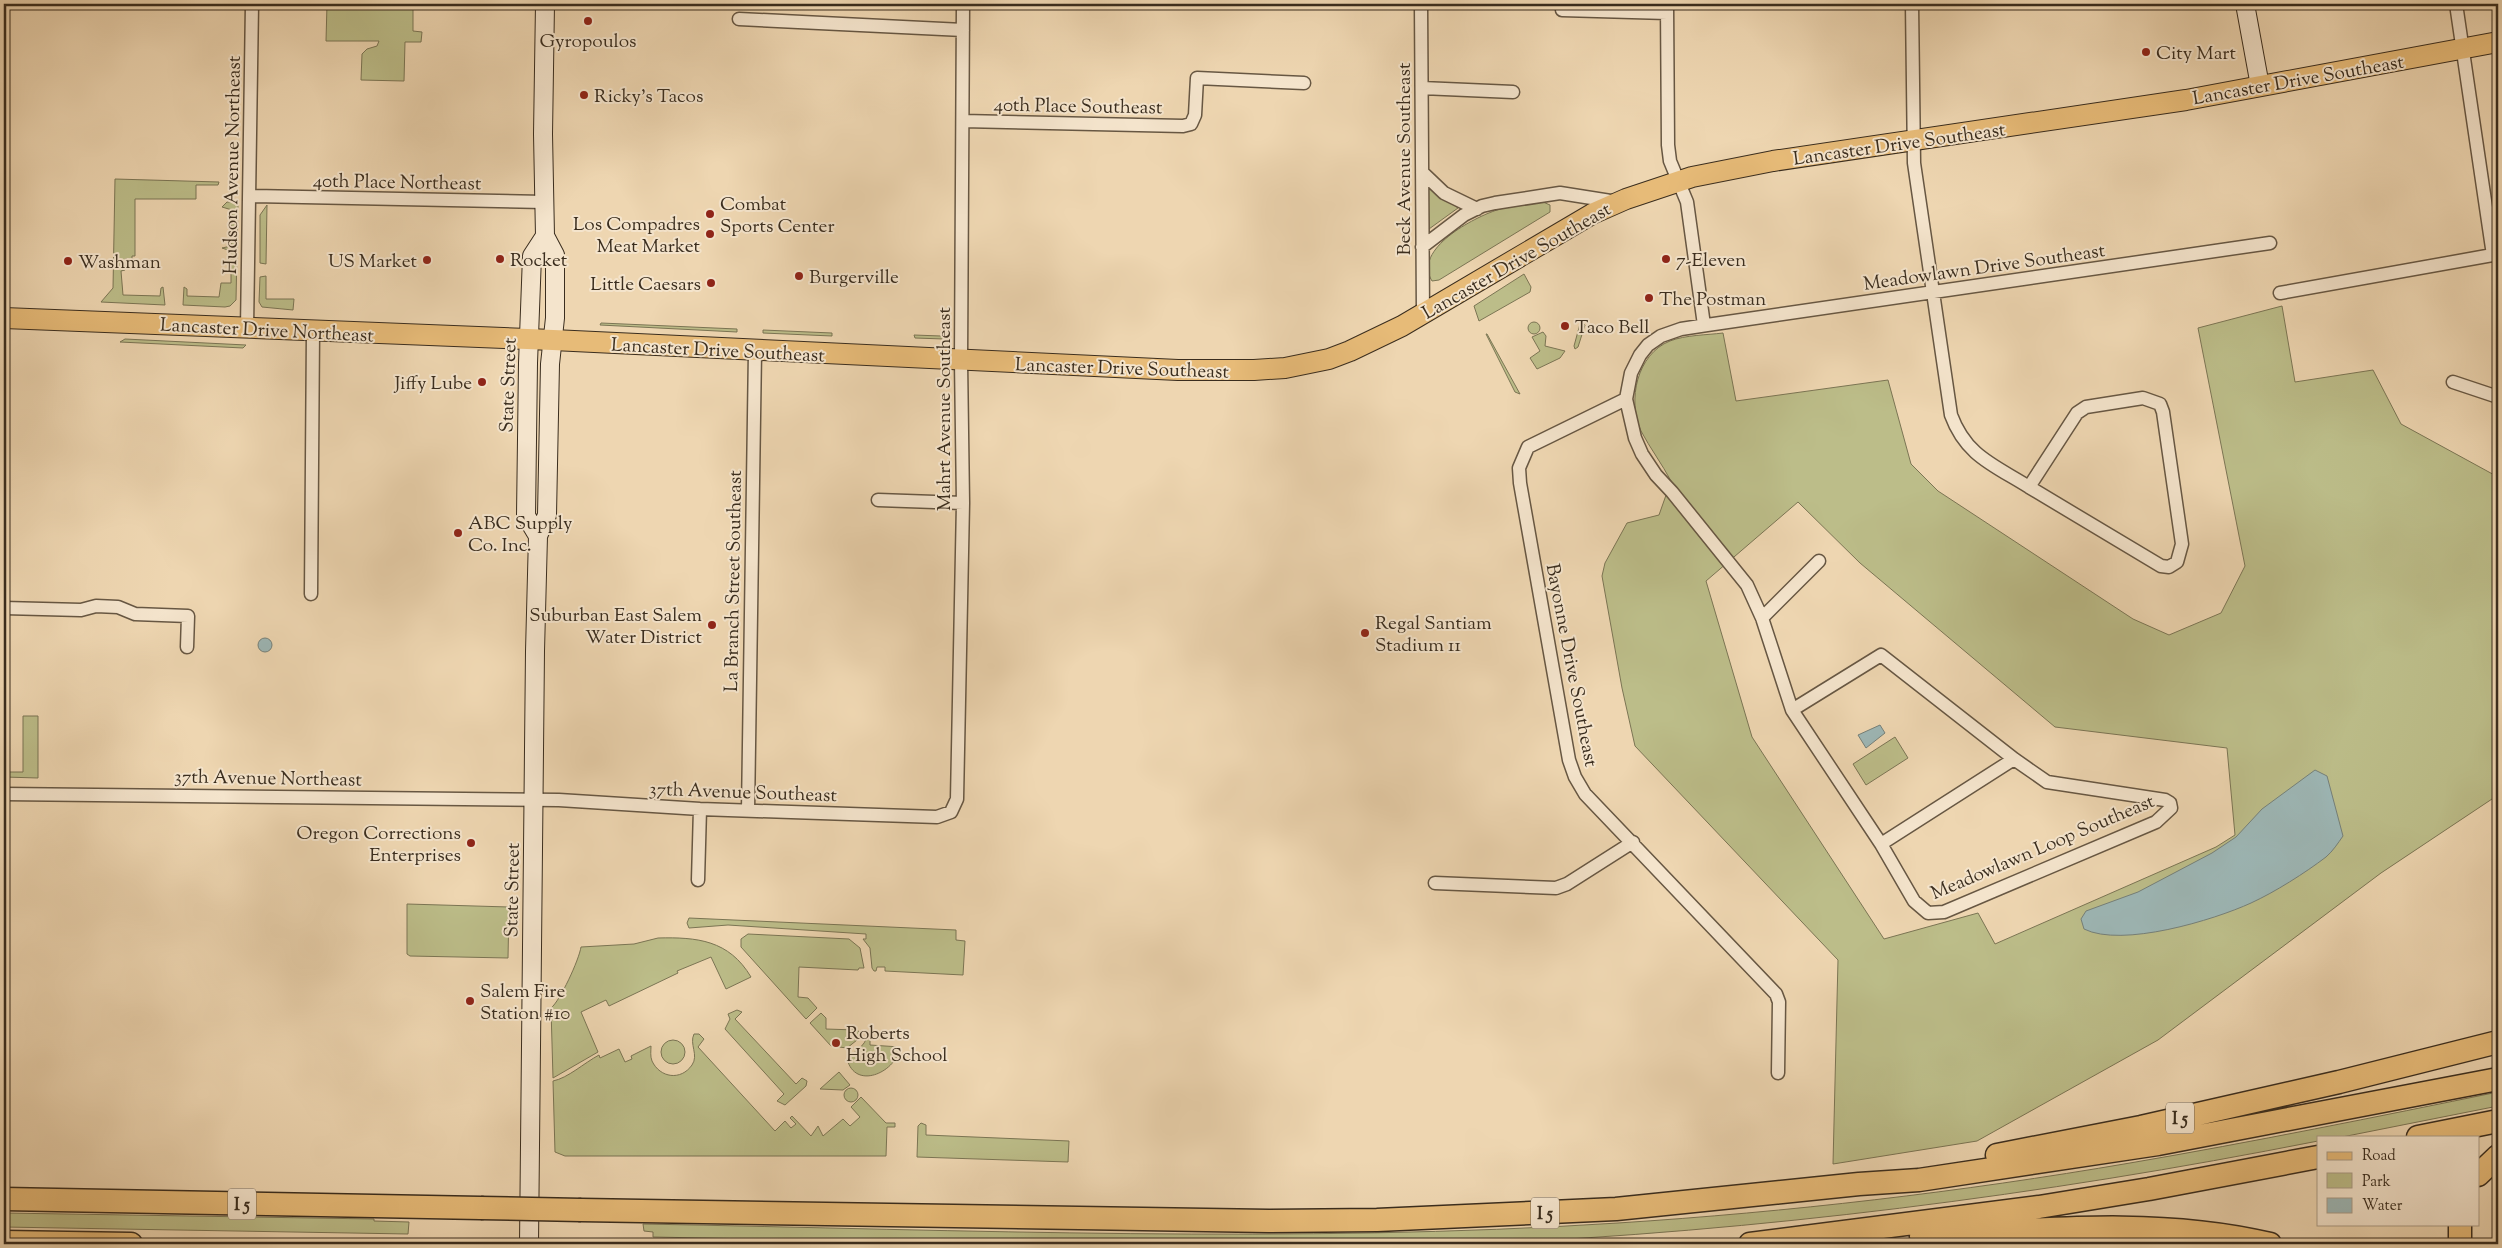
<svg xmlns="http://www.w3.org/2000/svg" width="2502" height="1248" viewBox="0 0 2502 1248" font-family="'Sorts Mill Goudy',serif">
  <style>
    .green { fill: #bcbd89; stroke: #7b7554; fill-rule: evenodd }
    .water { fill: #9db7b6; stroke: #758079 }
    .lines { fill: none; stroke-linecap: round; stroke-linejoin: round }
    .street-casing { stroke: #675743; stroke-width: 15 }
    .secondary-casing { stroke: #3a2d1e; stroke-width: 20 }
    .primary-casing { stroke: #3a2d1e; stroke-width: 22 }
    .highway-casing { stroke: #3a2d1e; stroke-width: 25 }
    .street { stroke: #f4e4cc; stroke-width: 12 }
    .secondary { stroke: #f4e4cc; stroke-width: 18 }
    .primary { stroke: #e7bb78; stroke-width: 20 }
    .highway { stroke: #e7bb78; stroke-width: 22 }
    .highway-bridge-casing { stroke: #3a2d1e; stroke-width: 25; stroke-linecap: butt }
    .highway-bridge { stroke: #e7bb78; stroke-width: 22 }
    .poi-dot { fill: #8f2418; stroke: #f4e4cc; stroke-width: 2 }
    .labels { text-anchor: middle; stroke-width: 4; stroke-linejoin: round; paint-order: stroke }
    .shield { fill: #f4e4cc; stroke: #726452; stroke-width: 1 }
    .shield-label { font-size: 18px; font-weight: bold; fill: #3a2d1e }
    .poi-label { font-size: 19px; fill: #3a2d1e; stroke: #f4e4cc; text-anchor: start }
    .street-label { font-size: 19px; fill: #3a2d1e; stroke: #f4e4cc }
  </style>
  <rect width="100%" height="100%" fill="#eed6b1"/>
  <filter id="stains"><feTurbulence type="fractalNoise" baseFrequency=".004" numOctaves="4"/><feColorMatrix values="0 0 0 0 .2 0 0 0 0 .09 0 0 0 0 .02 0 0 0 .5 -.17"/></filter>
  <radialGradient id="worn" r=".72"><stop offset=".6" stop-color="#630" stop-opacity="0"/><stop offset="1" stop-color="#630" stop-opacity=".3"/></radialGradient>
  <!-- green -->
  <path class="green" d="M327 4H405V6L413 7V31L422 32 421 42H405L404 81 361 80 362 54 367 49 377 46 379 41H326Z
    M115 179 219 182 218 185H196V199H135V256H132V259H125V270L121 271 123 295 160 296 161 288 163 287 165 305 101 302 113 288Z
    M1428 186 1458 208 1429 229Z
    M227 202H238L236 300 230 306 225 307 183 305 184 287 187 289V296L219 297 221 283H231V251L222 248 231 246 232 210 222 207Z
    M1543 202 1550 205V212L1439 280 1432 281C1412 249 1475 217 1497 210 1512 205 1528 204 1543 202Z
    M267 205 266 264 260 263V215Z
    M1524 274 1531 287 1530 292 1479 321 1474 306Z
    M266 276V299H294L293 310 262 307 259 302 260 277Z
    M2282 306 2295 382 2373 370 2401 424 2498 477V795L2381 873 2158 1040 1977 1141 1833 1164 1838 960 1635 746 1622 688 1602 576 1605 563 1627 523 1659 515 1671 481C1662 464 1650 448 1641 431 1627 400 1637 354 1670 341 1685 335 1707 335 1723 333L1736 401 1888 380 1911 464 1938 491 2133 619 2169 635 2221 613 2245 566 2198 328ZM1798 502 1860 563 2055 727 2227 748 2235 835 2216 847 1995 944 1978 913 1884 939 1752 737 1706 581Z
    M1528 328a6 6 0 1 1 12 0a6 6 0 1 1-12 0Z
    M601 323 737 329V332L600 325Z
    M1583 323 1585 325 1578 347 1575 349 1574 346 1580 324Z
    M763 330 832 333V336L763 333Z
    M1543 332 1546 336 1545 346 1565 351 1560 358 1537 369 1530 358 1540 351 1532 337Z
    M945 333 948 335 944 339 915 338 914 335 941 336Z
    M1486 334H1487L1520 394 1515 392Z
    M125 339 246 345 243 348 120 342Z
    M23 716H38V778L4 777V772H23Z
    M1895 737 1908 758 1866 785 1853 764Z
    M407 904 509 907 508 958 410 956 407 954Z
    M689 918 956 930V940L965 941 963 975 885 971V967H877L876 971H874L872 968 870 948 863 939H866V934L728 925 689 928 687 923Z
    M748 934 849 939 860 948 864 968H859L858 970 799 967 798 997 808 998 817 1008 806 1019 741 947V939Z
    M658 938C697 937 729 940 751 977L726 989 711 957 677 971 678 973 609 1006 606 1000 581 1012 598 1052 553 1078 551 1008C560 1001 579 960 581 947L634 944Z
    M737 1010 742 1012 735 1019 796 1084 802 1078 807 1081 806 1086 785 1105 777 1101 784 1094 725 1029 730 1019 728 1014Z
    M821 1013 826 1018V1029L856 1030 860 1032 857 1040 847 1048 831 1046 810 1023Z
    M868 1033H870V1045L900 1047C897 1071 858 1090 848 1062 852 1049 865 1050 868 1033Z
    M694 1034H699L704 1039 698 1047 775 1131 785 1121 791 1128 796 1124 790 1118 792 1116 811 1136 818 1126 823 1136 843 1119 850 1126 860 1117 851 1107 861 1097 886 1123H895V1127H887L886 1156H565L555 1152 553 1081C568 1078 584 1063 599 1055L600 1058 619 1049 625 1062 632 1059 631 1056 651 1046C651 1051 650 1056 652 1061 660 1078 681 1081 692 1065 699 1055 689 1044 694 1034Z
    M661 1052a12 12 0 1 1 24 0a12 12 0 1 1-24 0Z
    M839 1072 850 1085 843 1090 820 1089Z
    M844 1095a7 7 0 1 1 14 0a7 7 0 1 1-14 0Z
    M2498 1092V1106L2342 1137H2318V1141C2040 1196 1760 1231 1477 1244 1396 1247 1314 1244 1233 1244 1040 1244 847 1241 653 1237V1232L644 1231 643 1224C968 1230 1294 1244 1618 1223 1789 1212 1961 1192 2130 1163 2253 1142 2376 1117 2498 1092Z
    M921 1123 926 1125V1135L1069 1141 1068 1162 917 1157 918 1126Z
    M4 1213 374 1219V1221L409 1222 408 1234 4 1227Z
    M2140 1238 2214 1244H1975Z"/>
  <!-- water -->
  <path class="water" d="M258 645a7 7 0 1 1 14 0a7 7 0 1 1-14 0Z
    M1880 725 1885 733 1866 748 1858 735Z
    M2315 770 2327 776 2343 836C2338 843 2333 851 2326 857 2305 873 2275 892 2251 903 2214 920 2122 948 2084 929L2081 919 2086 911 2138 892 2212 853 2236 837 2262 809Z"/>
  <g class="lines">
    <!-- street casing -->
    <g class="street-casing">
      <path id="street" d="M1421 4 1423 314
        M1667 4 1668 145 1670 161 1687 202 1704 325
        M1912 4 1914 163 1951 415C1966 456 1994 465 2029 487
        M2456 4 2493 255
        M1562 10 1667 13
        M739 19 963 30
        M1422 88 1513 92
        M963 121 1183 126 1191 124 1195 115 1197 78 1304 83
        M1422 172 1444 193 1477 209
        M250 196 544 202
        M1422 247 1464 215 1482 206 1495 203 1560 193 1617 202
        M2280 293 2498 254
        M247 328 252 4
        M2453 382 2498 397
        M2143 398 2160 404 2163 412 2182 544 2177 562 2169 567 2161 566 2029 487 2077 413 2086 407Z
        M1626 399 1528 447 1519 468 1520 483 1569 760 1575 777 1585 794 1776 994 1779 1002 1778 1073
        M878 500 963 503
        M311 594 313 331
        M4 608 81 610 96 606 118 607 135 614 188 616 187 647
        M1762 618 1819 561
        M1792 710 1881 655 2014 759 2047 782 2165 800 2170 803 2171 808 2156 822 1944 912 1928 913 1914 901 1881 844 1792 710 1762 618 1747 585 1672 492 1656 475 1642 454 1635 438 1626 399 1631 373 1640 355 1648 345 1661 336 1681 329 1707 325 2270 243
        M4 794 559 800 700 809 937 817 951 812 957 799 963 503 961 361 963 4
        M748 811 755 351
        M1881 844 2014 759
        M698 880 700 809
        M1435 883 1556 888 1567 884 1633 842"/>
    </g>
    <!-- secondary casing -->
    <g class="secondary-casing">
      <path id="secondary" d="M2245 4 2260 86
        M538 536 526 516 528 363 532 256 545 236
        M529 1244 535 651 538 536 547 515 550 364 555 318V255L545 236 543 134 545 4"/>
    </g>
    <!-- primary casing -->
    <g class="primary-casing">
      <path id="primary" d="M4 318 553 340 1178 370H1254L1285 368 1329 359 1350 351 1402 326 1592 214 1626 199 1692 177 1773 161 2186 100 2498 42"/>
    </g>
    <!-- highway casing -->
    <g class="highway-casing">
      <path id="highway" d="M2418 1137 2498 1121
        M1997 1155 2141 1127 2339 1082 2498 1042
        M2478 1175 2498 1156
        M4 1199 481 1208
        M581 1210 1269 1221 1377 1220 1616 1209 1859 1184 1919 1180 2158 1144 2498 1079
        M2460 1224V1244
        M1921 1236C2037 1230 2157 1217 2270 1244
        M4 1242 131 1244
        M1750 1244 2039 1207 2149 1189 2318 1157"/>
    </g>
    <!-- street -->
    <use href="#street" class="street"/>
    <!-- secondary -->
    <use href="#secondary" class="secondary"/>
    <!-- primary -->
    <use href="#primary" class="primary"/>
    <!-- highway -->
    <use href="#highway" class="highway"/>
    <!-- highway-bridge casing -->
    <g class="highway-bridge-casing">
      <path id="highway-bridge" d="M481 1208 581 1210"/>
    </g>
    <!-- highway-bridge -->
    <use href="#highway-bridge" class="highway-bridge"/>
  </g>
  <!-- markers -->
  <g class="poi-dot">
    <circle cx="588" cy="21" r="5"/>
    <circle cx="2146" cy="52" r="5"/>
    <circle cx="584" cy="95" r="5"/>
    <circle cx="710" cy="214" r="5"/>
    <circle cx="710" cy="234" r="5"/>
    <circle cx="500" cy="259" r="5"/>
    <circle cx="1666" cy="259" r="5"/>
    <circle cx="427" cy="260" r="5"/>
    <circle cx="68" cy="261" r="5"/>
    <circle cx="799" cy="276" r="5"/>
    <circle cx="711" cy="283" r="5"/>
    <circle cx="1649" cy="298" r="5"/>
    <circle cx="1565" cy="326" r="5"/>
    <circle cx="482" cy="382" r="5"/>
    <circle cx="458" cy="533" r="5"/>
    <circle cx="712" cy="625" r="5"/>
    <circle cx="1365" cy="633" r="5"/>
    <circle cx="471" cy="843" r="5"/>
    <circle cx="470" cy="1001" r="5"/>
    <circle cx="836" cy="1043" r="5"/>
  </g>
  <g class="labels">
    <!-- shield labels -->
    <g class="shield">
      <rect x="2166" y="1102.5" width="28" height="31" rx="4"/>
      <rect x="228" y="1188.5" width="28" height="31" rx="4"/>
      <rect x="1531" y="1197.5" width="28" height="31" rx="4"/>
    </g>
    <g class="shield-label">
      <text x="2180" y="1124">I 5</text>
      <text x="242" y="1210">I 5</text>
      <text x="1545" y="1219">I 5</text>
    </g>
    <!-- poi labels -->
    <g class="poi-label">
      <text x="588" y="47" text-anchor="middle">Gyropoulos</text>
      <text x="2156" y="59">City Mart</text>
      <text x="594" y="102">Ricky's Tacos</text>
      <text x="720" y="210">Combat<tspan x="720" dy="22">Sports Center</tspan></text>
      <text x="700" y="230" text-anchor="end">Los Compadres<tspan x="700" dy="22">Meat Market</tspan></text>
      <text x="510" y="266">Rocket</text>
      <text x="1676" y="266">7-Eleven</text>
      <text x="417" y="267" text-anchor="end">US Market</text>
      <text x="78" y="268">Washman</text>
      <text x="809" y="283">Burgerville</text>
      <text x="701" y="290" text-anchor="end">Little Caesars</text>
      <text x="1659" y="305">The Postman</text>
      <text x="1575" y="333">Taco Bell</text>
      <text x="472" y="389" text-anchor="end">Jiffy Lube</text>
      <text x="468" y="529">ABC Supply<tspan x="468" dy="22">Co. Inc.</tspan></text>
      <text x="702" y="621" text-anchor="end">Suburban East Salem<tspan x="702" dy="22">Water District</tspan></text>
      <text x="1375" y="629">Regal Santiam<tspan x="1375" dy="22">Stadium 11</tspan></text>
      <text x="461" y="839" text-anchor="end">Oregon Corrections<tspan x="461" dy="22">Enterprises</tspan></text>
      <text x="480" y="997">Salem Fire<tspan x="480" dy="22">Station #10</tspan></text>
      <text x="846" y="1039">Roberts<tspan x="846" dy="22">High School</tspan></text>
    </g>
    <!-- street labels -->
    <g class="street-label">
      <text transform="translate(2298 79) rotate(-10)" y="7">Lancaster Drive Southeast</text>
      <text transform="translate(1078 105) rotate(1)" y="7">40th Place Southeast</text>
      <text transform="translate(1899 143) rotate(-8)" y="7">Lancaster Drive Southeast</text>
      <text transform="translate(1403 159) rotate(-90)" y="7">Beck Avenue Southeast</text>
      <text transform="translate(231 165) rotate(-89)" y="7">Hudson Avenue Northeast</text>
      <text transform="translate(397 181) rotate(1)" y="7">40th Place Northeast</text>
      <text transform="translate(1516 260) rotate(-30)" y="7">Lancaster Drive Southeast</text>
      <text transform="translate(1984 266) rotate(-8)" y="7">Meadowlawn Drive Southeast</text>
      <text transform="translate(267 329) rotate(3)" y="7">Lancaster Drive Northeast</text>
      <text transform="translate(718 349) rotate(3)" y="7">Lancaster Drive Southeast</text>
      <text transform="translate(1122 367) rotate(2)" y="7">Lancaster Drive Southeast</text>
      <text transform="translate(507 385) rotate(-88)" y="7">State Street</text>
      <text transform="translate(943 409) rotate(-90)" y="7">Mahrt Avenue Southeast</text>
      <text transform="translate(732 581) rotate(-89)" y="7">La Branch Street Southeast</text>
      <text transform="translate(1573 665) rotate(79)" y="7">Bayonne Drive Southeast</text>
      <text transform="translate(268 777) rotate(1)" y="7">37th Avenue Northeast</text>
      <text transform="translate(743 791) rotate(2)" y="7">37th Avenue Southeast</text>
      <text transform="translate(2042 846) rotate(-23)" y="7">Meadowlawn Loop Southeast</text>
      <text transform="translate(511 890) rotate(-89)" y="7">State Street</text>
    </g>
  </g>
  <!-- margin -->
  <rect width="2502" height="1248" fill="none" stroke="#eed6b1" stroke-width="20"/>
  <rect x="5" y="5" width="2492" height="1238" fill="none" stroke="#3a2d1e" stroke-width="2.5"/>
  <rect x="10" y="10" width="2482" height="1228" fill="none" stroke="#3a2d1e"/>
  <!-- legend -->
  <rect x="2317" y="1136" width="162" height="90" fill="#f4e4cc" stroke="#aa9b86"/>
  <rect x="2327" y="1152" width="25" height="8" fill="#e7bb78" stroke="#aa9b86"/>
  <text x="2362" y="1160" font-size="15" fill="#3a2d1e">Road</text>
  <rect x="2327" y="1173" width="25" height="15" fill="#bcbd89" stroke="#aa9b86"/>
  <text x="2362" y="1186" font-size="15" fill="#3a2d1e">Park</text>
  <rect x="2327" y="1198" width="25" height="15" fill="#9db7b6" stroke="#aa9b86"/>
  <text x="2362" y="1210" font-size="15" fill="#3a2d1e">Water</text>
  <rect width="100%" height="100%" filter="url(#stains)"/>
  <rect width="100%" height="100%" fill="url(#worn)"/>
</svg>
